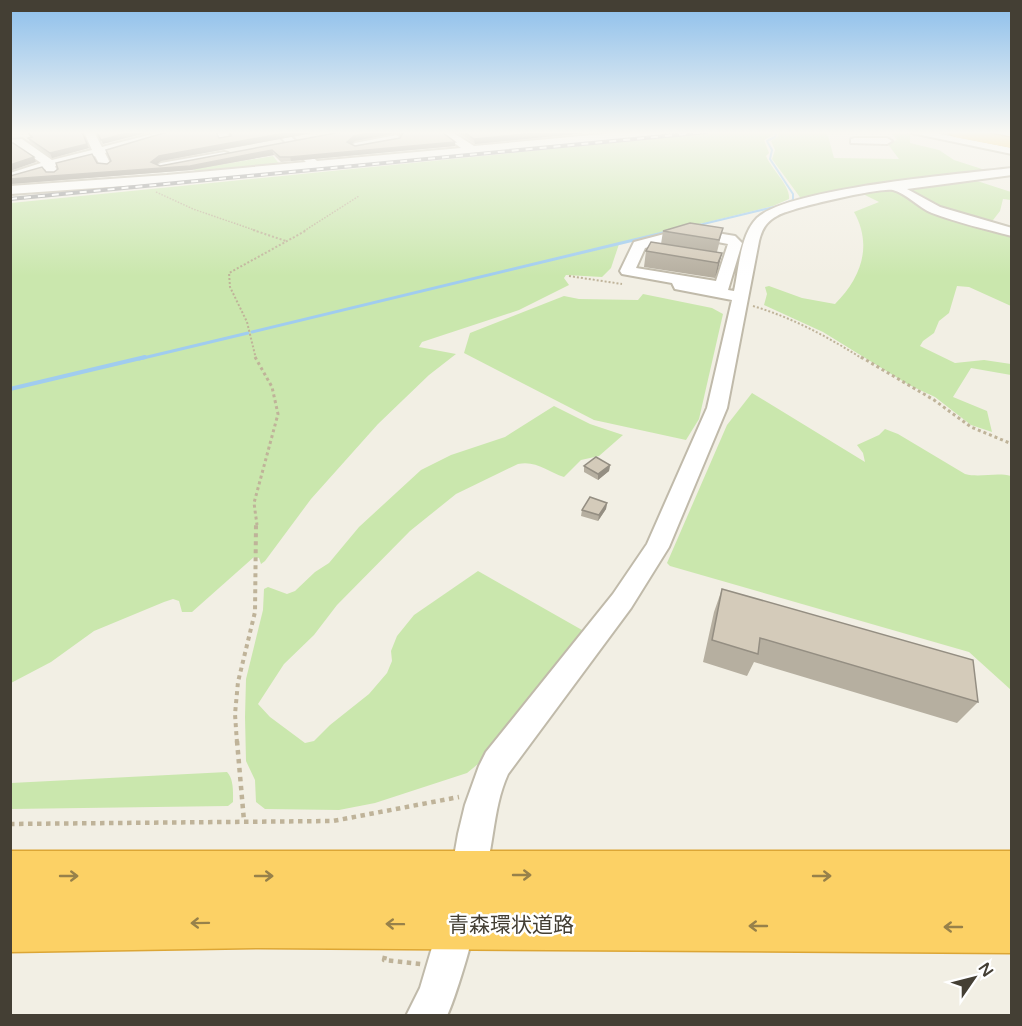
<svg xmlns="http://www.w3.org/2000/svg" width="1022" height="1026" viewBox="0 0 1022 1026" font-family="'Varela Round','Noto Sans JP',sans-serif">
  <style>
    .green { fill: #cae7ad }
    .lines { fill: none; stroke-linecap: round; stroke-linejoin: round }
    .stream-far2 { stroke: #a0ccef; stroke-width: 2 }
    .stream-far1 { stroke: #a0ccef; stroke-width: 3 }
    .stream { stroke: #a0ccef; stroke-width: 4 }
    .minor-casing { stroke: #c0baaa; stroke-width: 4 }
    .highway-casing { stroke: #dca635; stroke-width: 3 }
    .path-far4 { stroke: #bfb399; stroke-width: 1.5; stroke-dasharray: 1.5 1.5; stroke-linecap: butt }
    .path-far3 { stroke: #bfb399; stroke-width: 2; stroke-dasharray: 2 2; stroke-linecap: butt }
    .path-far2 { stroke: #bfb399; stroke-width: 3; stroke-dasharray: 3 3; stroke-linecap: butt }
    .path-far1 { stroke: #bfb399; stroke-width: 4; stroke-dasharray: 4 4; stroke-linecap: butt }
    .path { stroke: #bfb399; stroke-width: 4.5; stroke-dasharray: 4.5 4.5; stroke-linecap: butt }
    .minor { fill: #fff; fill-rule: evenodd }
    .highway { fill: #fcd165; fill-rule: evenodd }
    .rail-casing { stroke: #949494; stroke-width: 4 }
    .rail { stroke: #fff; stroke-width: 2; stroke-dasharray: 7; stroke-linecap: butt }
    .wall { fill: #b6afa0; fill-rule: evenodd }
    .shaded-wall { fill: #948e82 }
    .building { fill: #d4cbba; stroke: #948e82; stroke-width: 1.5 }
    .oneway { stroke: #97814a }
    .labels { text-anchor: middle; stroke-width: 5; stroke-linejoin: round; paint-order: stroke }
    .near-street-label { font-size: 21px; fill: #443f34; stroke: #fff }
  </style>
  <rect width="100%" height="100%" fill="#f2efe4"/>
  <!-- green -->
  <path class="green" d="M722 132H773V135L764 140 769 153 766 156C771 169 791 186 789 199L773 206 619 244 611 268 602 277 566 275 564 278 569 285 519 310 422 342 419 347 456 354 429 375 378 424 311 499 265 561 261 564 259 558 254 557 192 612H182L179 601 173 599 164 602 94 631 51 662 11 683V203Z
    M779 132H827L834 158 899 159 887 143 897 140 891 132 910 134V143L939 150 954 160 985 170 859 189 802 200 772 159 775 150 771 141 778 136Z
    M273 156 281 166 196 174 194 169Z
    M971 179 1011 192V200L1003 199 1000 211 990 224 940 210 905 188Z
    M891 189 913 200 1011 233V306L969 287 957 286 949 313 939 321 934 333 923 341 920 346 955 363 984 360 1011 364V375L971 368 953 397 987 411 992 432 971 425 935 397 909 385 823 332 764 305 767 294 765 287 769 286 802 298 835 304C861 278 873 246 854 212L879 202 863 194Z
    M643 294 712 308 723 314 699 419 686 440 594 420 464 353 470 333 564 296 579 299 638 300Z
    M752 393 865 462 863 453 857 445 879 435 885 429 898 434 965 474C980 478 996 472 1011 476V690L969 652 670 566 667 563 727 425Z
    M554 406 590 424 623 435 599 456 581 460 564 477C548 472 536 460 518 464L456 494 410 531 337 605 314 635 284 664 258 704 270 717 305 743 314 741 330 725 369 694 387 673 392 661 391 651 397 636 414 615 478 571 582 630 581 634 478 764 467 773 375 803 339 810 265 809 256 802 255 780 246 761 245 717 246 679 263 610 264 589 268 587 287 594 295 591 315 572 329 563 359 527 421 470 451 455 505 437Z
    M227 772C234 779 233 793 233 802L228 806 11 809V783Z"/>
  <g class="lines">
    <!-- stream-far2 -->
    <path class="stream-far2" d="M695 226 778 206 793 200V194L770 159 772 150 767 141 775 137 777 132"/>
    <!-- stream-far1 -->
    <path class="stream-far1" d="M252 332 667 232
      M139 359 248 333"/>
    <!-- stream -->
    <path class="stream" d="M10 389 145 357"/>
    <!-- minor casing -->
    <g class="minor-casing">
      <path id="minor" d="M84 132H94L102 147 160 132H178L105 153 111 165 109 167H101L95 156 55 166 58 173 56 175H48L45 169 10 180V173L41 163 16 145 10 146V140L22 139 52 160 92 150Z
        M215 132H226L231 139 222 141Z
        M275 132H286L317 161 461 148 440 132H452L474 146 624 132H665L660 135 167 183 10 194V186L167 175 306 162Z
        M907 132H930L1012 148V154Z
        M396 135 401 138 400 140 355 149 350 146 355 143Z
        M855 138H887L892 141 887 144 851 143V139Z
        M224 152 228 153V157L161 169 155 166 161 163Z
        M1012 168V175L907 189 940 207 1012 228V236C985 229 958 223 932 213 919 208 906 193 893 190 878 188 790 208 777 216 766 222 762 229 759 241L727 408 669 547 631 608 508 774C491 811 495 854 479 891L467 896 455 891 450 879 458 834 465 805 479 766 486 752 613 594 647 544 707 408 732 300 675 289 672 283 622 274 620 271 634 242 687 228 735 236 742 243 728 290 734 291C739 269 740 235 757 218 789 188 961 174 1012 168ZM687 236 728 244 716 281 636 268 645 248Z
        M457 902 470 907C471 911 474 917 475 921 475 935 454 1002 447 1016H406L420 988 444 907Z"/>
    </g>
    <!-- highway casing -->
    <g class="highway-casing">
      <path id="highway" d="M948 132H981L1012 138V148L955 137Z
        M10 851H1012V953L259 948 10 952Z"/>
    </g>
    <!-- path-far4 -->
    <path class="path-far4" d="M156 192 193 209 257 231
      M304 231 359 196"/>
    <!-- path-far3 -->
    <path class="path-far3" d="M253 230 286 241
      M569 276 622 284
      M753 306C793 318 828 337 863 359
      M256 359 247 322 230 287 229 273 307 230"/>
    <!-- path-far2 -->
    <path class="path-far2" d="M255 357 272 387 278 414 254 503 257 525
      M861 357 934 400 971 427 1012 444"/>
    <!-- path-far1 -->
    <path class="path-far1" d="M237 743 235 714 238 682 255 612 256 524"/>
    <!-- path -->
    <path class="path" d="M237 741 244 821
      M10 824 333 821 459 797
      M385 956 384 960 421 964"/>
    <!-- minor -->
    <use href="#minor" class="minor"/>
    <!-- highway -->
    <use href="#highway" class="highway"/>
    <!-- rail casing -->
    <g class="rail-casing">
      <path id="rail" d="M10 199 707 132"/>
    </g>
    <!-- rail -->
    <use href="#rail" class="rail"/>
  </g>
  <!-- wall -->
  <path class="wall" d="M229 132H318L161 161 156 164 160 166 341 132H442L455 142V146L291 161 281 162 274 155 191 170 10 184V176L46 172H54L97 163 107 164 219 138 230 136ZM396 133 401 136 400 138 355 146 351 144 355 141Z
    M457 132H596L475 144Z
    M28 133H82L89 148 52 158 30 142 28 138 30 137Z
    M723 228 717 252 722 253 715 278 644 267 646 251 661 244 663 231Z
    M610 465 609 471 598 480 584 472V466Z
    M607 503 606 509 598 521 581 516 582 510Z
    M722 589 978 702 957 723 754 662 747 676 703 662 714 612Z"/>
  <!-- shaded-wall -->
  <path class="shaded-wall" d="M130 132H150L103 144 101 140Z
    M291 132H318L161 161 153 167 151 162 159 156Z
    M374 132 396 133 355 141 348 147 347 142 354 136Z
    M547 132H596L475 144 474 139Z
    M455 142V146L291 161 290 157Z
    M87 144 89 148 52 158 50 153Z
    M272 150 274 155 191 170 10 184V178L190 166Z
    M34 157 36 162 10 171V165Z
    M722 253 718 269 715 278 718 263Z
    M610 465 609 471 598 480V474Z
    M607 503 606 509 598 521 599 515Z"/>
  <!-- building -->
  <path class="building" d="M30 132H82L87 144 50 153 28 138 32 137 28 133Z
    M97 132H130L101 140Z
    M167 132H216L219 138 231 136 230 132H291L159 156 151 162 160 166 341 132H374L354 136 347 142 355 146 400 138 403 133 402 132H442L455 142 290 157H280L272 150 190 166 10 179V176L42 167 46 172H54L58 169 56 163 92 154 97 163 107 164 111 161 106 150Z
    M464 132H547L474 139Z
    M10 143H13L34 157 10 165Z
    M690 223 723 228 719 240 663 231Z
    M651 242 722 253 718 263 646 251Z
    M596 457 610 465 598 474 584 466Z
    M590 497 607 503 599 515 582 510Z
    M722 589 973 660 978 702 760 638 758 654 712 640Z"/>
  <!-- one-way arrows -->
  <defs><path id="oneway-shaft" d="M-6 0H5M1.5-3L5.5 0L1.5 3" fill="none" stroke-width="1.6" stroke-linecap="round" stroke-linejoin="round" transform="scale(1.5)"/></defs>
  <g class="oneway">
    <use href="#oneway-shaft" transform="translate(522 875)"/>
    <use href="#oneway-shaft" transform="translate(69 876)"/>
    <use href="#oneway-shaft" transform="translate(264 876)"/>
    <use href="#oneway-shaft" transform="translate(822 876)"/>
    <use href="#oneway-shaft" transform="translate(200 923) rotate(179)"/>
    <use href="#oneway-shaft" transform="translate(395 924) rotate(-179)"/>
    <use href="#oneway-shaft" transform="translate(758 926) rotate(-180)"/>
    <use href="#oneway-shaft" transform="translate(953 927) rotate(-180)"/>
  </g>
  <!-- sky -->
  <linearGradient id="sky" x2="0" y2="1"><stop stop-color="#8bbeeb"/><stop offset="0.48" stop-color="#f9f8f3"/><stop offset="1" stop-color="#f9f8f3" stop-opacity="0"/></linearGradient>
  <rect width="1022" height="276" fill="url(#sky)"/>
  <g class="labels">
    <!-- near-street labels -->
    <g class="near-street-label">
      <text x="511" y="932">青森環状道路</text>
    </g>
  </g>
  <!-- border -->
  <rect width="1022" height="1026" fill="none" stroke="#443f34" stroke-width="24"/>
  <!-- north arrow -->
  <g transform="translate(974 978) rotate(55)" stroke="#ffffff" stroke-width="4.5" paint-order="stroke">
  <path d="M0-4.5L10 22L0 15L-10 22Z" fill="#443f34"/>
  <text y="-9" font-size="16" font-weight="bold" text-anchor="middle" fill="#443f34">N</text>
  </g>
</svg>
